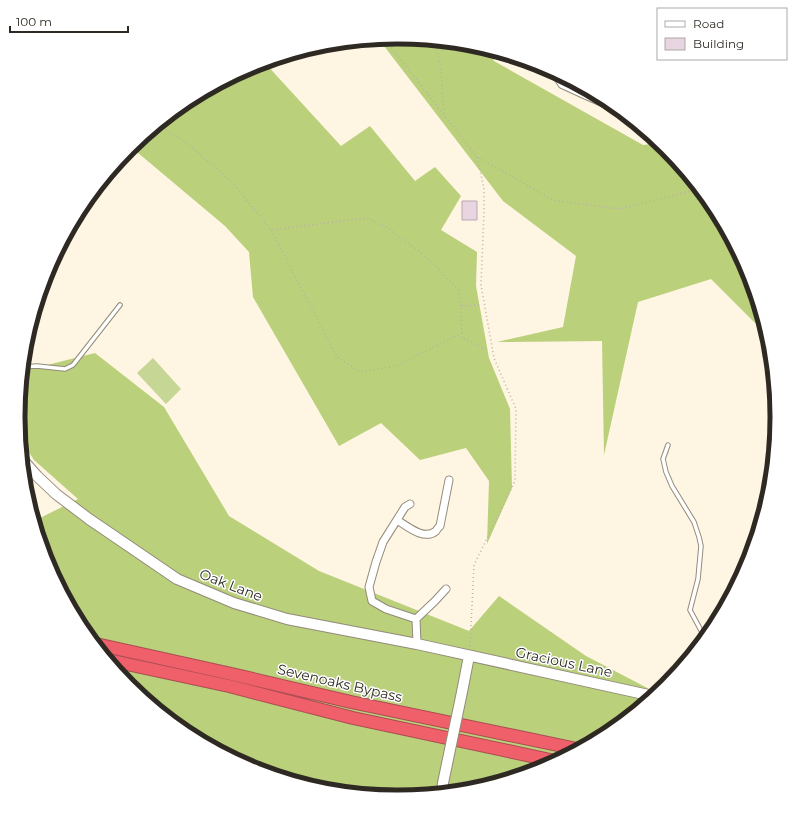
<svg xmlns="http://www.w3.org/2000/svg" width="795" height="834" viewBox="0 0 795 834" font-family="Montserrat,sans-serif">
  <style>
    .green { fill: #c5d695 }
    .forest { fill: #bad07b }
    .building { fill: #e8d5e1; stroke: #b9a7b3 }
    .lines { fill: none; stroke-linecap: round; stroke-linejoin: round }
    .lane-casing { stroke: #938b7a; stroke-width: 5.5 }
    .street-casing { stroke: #938b7a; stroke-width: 9 }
    .secondary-casing { stroke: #938b7a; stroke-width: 12 }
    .highway-casing { stroke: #ab4d52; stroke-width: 14 }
    .path { stroke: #b9b1a2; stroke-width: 1.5; stroke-dasharray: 1 3; stroke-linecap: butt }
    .lane { stroke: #fff; stroke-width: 3.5 }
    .street { stroke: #fff; stroke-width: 7 }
    .secondary { stroke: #fff; stroke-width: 10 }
    .highway { stroke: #ef606b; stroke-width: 12 }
    .secondary-bridge-casing { stroke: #938b7a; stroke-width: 12; stroke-linecap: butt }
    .secondary-bridge { stroke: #fff; stroke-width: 10 }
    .labels { text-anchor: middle; stroke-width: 3; stroke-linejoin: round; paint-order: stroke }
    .street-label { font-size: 14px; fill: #2e2a23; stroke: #fff }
    .rim { fill: none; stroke: #2e2a23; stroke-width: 5 }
  </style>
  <rect width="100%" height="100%" fill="#fef5e2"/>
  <!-- green -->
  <path class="green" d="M153 358 181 389 166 404 137 373Z"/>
  <!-- forest -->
  <path class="forest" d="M398 38 472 45 489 50 494 61 643 145 659 143 666 149 713 206 748 272 766 332 758 326 711 279 638 302 604 455 602 341 497 342 563 327 576 256 503 201 384 46 375 40Z
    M265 63 341 146 370 126 415 181 435 167 461 196 441 230 477 252 476 286 489 358 510 409 512 488 487 544 489 481 466 448 420 460 381 423 339 446 253 297 249 252 225 226 131 147 187 101 252 66Z
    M95 353 164 407 229 516 319 571 469 631 499 596 586 656 657 693 608 733 543 768 471 789 397 796 323 789 252 768 186 732 129 685 82 628 47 562 34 521 78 499 34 460 20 438 18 417 23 371Z"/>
  <!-- building -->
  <path class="building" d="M462 201H477V220H462Z"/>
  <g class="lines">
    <!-- lane casing -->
    <g class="lane-casing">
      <path id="lane" d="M553 72V74L561 86 585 97 624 114
        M584 89 585 97
        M23 367 37 366 65 369 73 365 120 305
        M773 432 775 433
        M668 445 663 459 666 472 672 486 694 522 699 537 701 546 698 579 690 610 705 638"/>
    </g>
    <!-- street casing -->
    <g class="street-casing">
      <path id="street" d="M410 504 405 507 383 542 376 562 369 587 372 601 386 609 416 619 417 644
        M397 520C407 526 424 541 436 531 436 531 439 526 440 526L449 480
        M416 619 435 601 446 589"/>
    </g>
    <!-- secondary casing -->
    <g class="secondary-casing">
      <path id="secondary" d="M22 459 37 476 56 494 89 519 177 579 234 603 287 619 417 644 653 696
        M462 692 469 656
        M442 792 443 783"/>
    </g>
    <!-- highway casing -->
    <g class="highway-casing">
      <path id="highway" d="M96 644 227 673 351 702 577 749
        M108 660 229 686 353 718 555 761"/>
    </g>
    <!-- path -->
    <path class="path" d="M383 39 387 42 477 157 553 200 619 209 699 189
      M435 41 441 69 444 115
      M159 125 188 144 233 183 271 230 366 218 386 227 416 249 438 268 458 290 461 306
      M271 230 337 357 360 372 396 366 462 333
      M479 305 461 306 462 338 488 350
      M470 646 474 565 515 481 516 409 494 358 481 285 484 212V188L477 157"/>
    <!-- lane -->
    <use href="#lane" class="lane"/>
    <!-- street -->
    <use href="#street" class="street"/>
    <!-- secondary -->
    <use href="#secondary" class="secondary"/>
    <!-- highway -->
    <use href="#highway" class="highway"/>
    <!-- secondary-bridge casing -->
    <g class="secondary-bridge-casing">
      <path id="secondary-bridge" d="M443 783 462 692"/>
    </g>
    <!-- secondary-bridge -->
    <use href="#secondary-bridge" class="secondary-bridge"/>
  </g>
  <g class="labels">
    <!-- street labels -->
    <g class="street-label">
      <text transform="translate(231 585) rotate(21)" y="5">Oak Lane</text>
      <text transform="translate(564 662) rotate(12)" y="5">Gracious Lane</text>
      <text transform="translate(340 683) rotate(13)" y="5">Sevenoaks Bypass</text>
    </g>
  </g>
  <!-- crop -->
  <path d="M0 0H795V834H0ZM397 44H398A372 372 0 0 1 770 416V418A372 372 0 0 1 398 790H397A372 372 0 0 1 25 418V416A372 372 0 0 1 397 44Z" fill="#fff" fill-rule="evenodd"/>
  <path class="rim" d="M397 44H398A372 372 0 0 1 770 416V418A372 372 0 0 1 398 790H397A372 372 0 0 1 25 418V416A372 372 0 0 1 397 44Z"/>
  <!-- legend -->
  <rect x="657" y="8" width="130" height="52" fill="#ffffff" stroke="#abaaa7"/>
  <rect x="665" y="21" width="20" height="6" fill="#ffffff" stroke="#abaaa7"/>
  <text x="693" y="28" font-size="12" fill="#2e2a23">Road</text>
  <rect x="665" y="38" width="20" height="12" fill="#e8d5e1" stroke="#abaaa7"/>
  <text x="693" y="48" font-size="12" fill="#2e2a23">Building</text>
  <!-- scale -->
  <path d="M10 26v6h118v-6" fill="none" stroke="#2e2a23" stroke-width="2"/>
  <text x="16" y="26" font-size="12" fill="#2e2a23" stroke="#ffffff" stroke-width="3" paint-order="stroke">100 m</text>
</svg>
